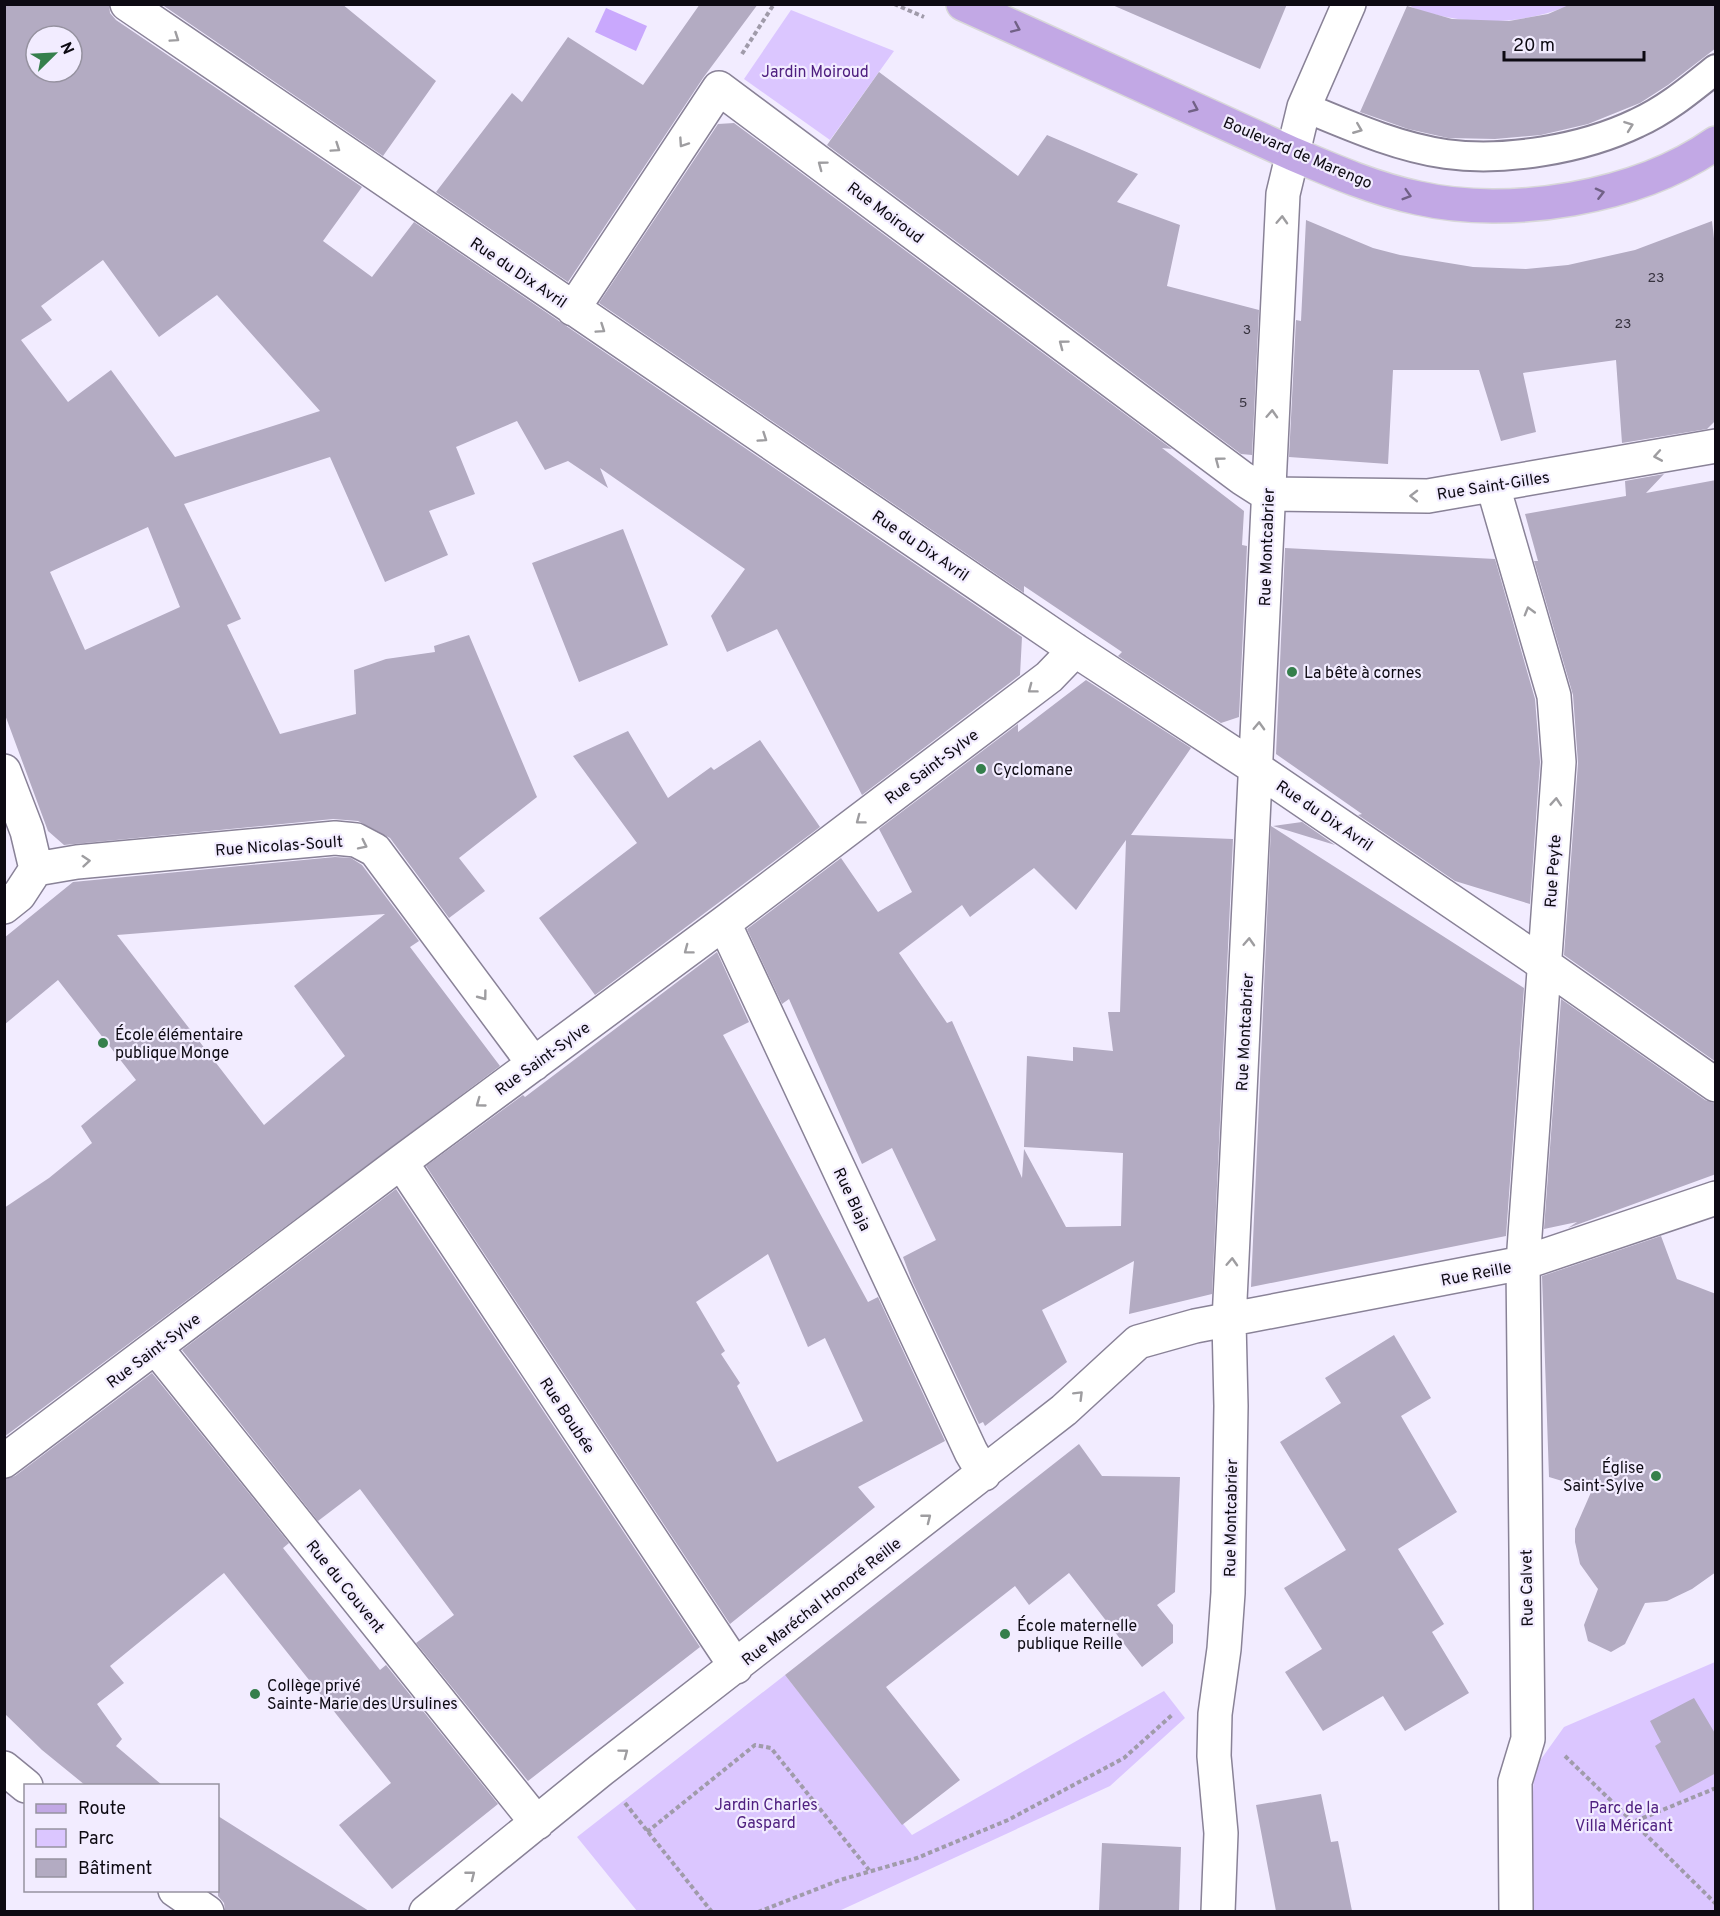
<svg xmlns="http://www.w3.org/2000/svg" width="1720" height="1916" viewBox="0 0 1720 1916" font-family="Overpass,sans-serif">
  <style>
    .green { fill: #dbc6ff }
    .water { fill: #c9a8fd }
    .building { fill: #b3abc2; fill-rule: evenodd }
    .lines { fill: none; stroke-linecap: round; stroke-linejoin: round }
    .lane-casing { stroke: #898297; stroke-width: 32 }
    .street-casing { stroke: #898297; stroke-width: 36 }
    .primary-casing { stroke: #d8d8d9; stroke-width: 36 }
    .path { stroke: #a09baa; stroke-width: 4; stroke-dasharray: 4.5 3; stroke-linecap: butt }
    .lane { stroke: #fff; stroke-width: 28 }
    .street { stroke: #fff; stroke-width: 33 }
    .primary { stroke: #c2a8e5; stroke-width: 33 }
    .oneway { stroke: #716186 }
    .oneway2 { stroke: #9e9da0 }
    .poi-dot { fill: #357f4c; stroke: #f2ecff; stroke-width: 2 }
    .labels { text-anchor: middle; stroke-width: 4.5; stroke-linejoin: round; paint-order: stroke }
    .number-label { font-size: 14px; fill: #36323e }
    .park-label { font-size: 16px; fill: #4f2080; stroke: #f2ecff }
    .street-label { font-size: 16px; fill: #0d0a12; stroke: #f2ecff }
    .poi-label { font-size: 16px; fill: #0d0a12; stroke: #f2ecff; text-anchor: start }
  </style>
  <rect width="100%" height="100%" fill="#f2ecff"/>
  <!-- green -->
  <path class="green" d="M1408 4 1571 5C1526 23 1480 26 1433 14 1424 12 1413 9 1408 4Z
    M791 10 894 51 830 140 744 79Z
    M1715 1662V1911L1528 1912 1534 1769 1564 1727Z
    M785 1675 912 1835 1164 1691 1185 1718 1110 1786 839 1911H637L577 1837Z"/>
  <!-- water -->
  <path class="water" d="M606 8 647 26 636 51 595 32Z"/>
  <!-- building -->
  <path class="building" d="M4 4H109L110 13 116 20 362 187 323 241 372 277 414 222 1022 637 1020 675 862 795 777 629 727 652 711 616 745 569 600 468 608 488 568 461 545 470 517 421 456 447 475 494 429 511 448 555 385 582 330 457 184 504 241 619 227 625 280 734 356 714 354 670 386 659 435 652 434 646 469 635 537 797 459 858 485 891 449 918 390 838 358 821 333 819 64 845 48 831 4 712ZM36 36H72V72H36ZM103 260 159 337 217 295 320 411 175 457 111 370 68 402 21 340 52 320 41 306ZM148 527 180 607 85 650 50 572Z
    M161 4H342L436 81 383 156Z
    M700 4H758L703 78 568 282 436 192 512 93 522 102 568 37 643 85Z
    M1110 4H1287L1260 69Z
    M1571 4H1716V48L1668 85 1640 103 1588 124 1541 135 1495 139 1448 138 1408 129 1360 112 1407 6 1452 19 1509 21 1548 14Z
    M879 72 1018 176 1047 135 1138 174 1117 202 1180 225 1167 286 1259 310 1252 455 1241 454 827 145Z
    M734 123 1172 449 1162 448 1244 511 1242 545 1247 546 1239 717 1221 723 1118 656 1122 652 1024 586V593L599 303 718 124Z
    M1306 220 1373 248 1400 255 1473 267 1526 269 1568 265 1635 250 1712 221 1716 256V420L1707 429 1622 443 1616 360 1523 373 1536 432 1501 441 1479 370H1393L1388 464 1289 457 1296 320 1301 321Z
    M1664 474 1646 493 1716 480V1062L1564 955 1578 763 1573 695 1534 561H1538L1525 514 1626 496 1625 481Z
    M623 529 668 645 579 682 532 563Z
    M1285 548 1495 559 1535 699 1540 762 1530 904 1455 881 1358 815 1362 814 1276 754Z
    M1086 680 1191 748 1131 835 1233 839 1212 1294 1129 1314 1134 1261 1042 1310 1067 1362 985 1426 983 1422 979 1424 912 1281 903 1257 936 1240 892 1148 862 1164 789 999 782 1004 747 929 841 858 878 912 912 892 879 829 1018 724V732ZM1126 840 1120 1012H1108L1113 1051 1073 1047V1061L1027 1056 1024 1147 1123 1153 1121 1226 1066 1227 1024 1149 1022 1178 952 1021 947 1023 899 953 962 905 970 917 1034 868 1076 910Z
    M628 731 668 798 711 767 714 770 760 740 820 827 595 995 539 918 637 843 573 756Z
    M1302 822 1335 845 1273 826Z
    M1271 826 1524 988 1506 1236 1251 1287Z
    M335 857 351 858 362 865 419 941 410 947 500 1066 4 1437V1208L49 1178 92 1143 81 1126 136 1080 58 980 4 1025V938L73 882ZM385 914 294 986 345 1056 264 1125 117 935Z
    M717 952 749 1022 723 1035 868 1302 878 1297 945 1441 858 1487 875 1507 730 1624 426 1166 523 1095 525 1097ZM768 1254 808 1347 825 1338 863 1421 777 1462 737 1386 740 1383 721 1354 725 1351 696 1302Z
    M1561 999 1705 1100 1716 1104V1174L1568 1228 1577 1222 1544 1229Z
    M396 1189 700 1647 528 1781 416 1643 454 1615 360 1489 318 1521 182 1350Z
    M1661 1236 1677 1279 1716 1294V1572L1692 1589 1667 1601 1645 1603 1625 1644 1611 1652 1588 1641 1584 1625 1598 1589 1580 1564 1575 1542V1529L1592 1490 1549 1477 1542 1276Z
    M1394 1335 1431 1398 1401 1416 1457 1512 1398 1549 1444 1624 1432 1632 1469 1693 1405 1731 1383 1696 1323 1731 1285 1672 1322 1649 1284 1588 1346 1550 1280 1442 1341 1403 1325 1378Z
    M152 1373 289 1543 283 1548 380 1670 386 1665 498 1804 392 1889 339 1825 391 1783 224 1573 110 1666 124 1683 97 1704 122 1739 116 1746 162 1785H85L42 1750 4 1713V1479L15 1476Z
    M1079 1444 1102 1476 1180 1477 1175 1592 1157 1605 1173 1625V1643L1142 1667 1069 1573 1029 1605 1015 1586 886 1687 960 1780 902 1825 785 1675Z
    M1694 1698 1716 1735V1773L1680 1793 1655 1746 1661 1742 1650 1721Z
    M1321 1794 1331 1842 1338 1841 1352 1911H1276L1256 1805Z
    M218 1816 369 1911H225L224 1903 218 1896Z
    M1102 1843 1181 1847 1179 1911H1099Z"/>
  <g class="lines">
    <!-- lane casing -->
    <g class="lane-casing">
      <path id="lane" d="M1304 107C1350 126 1397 147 1446 154 1505 162 1583 149 1637 123 1666 110 1691 89 1716 69"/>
    </g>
    <!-- street casing -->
    <g class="street-casing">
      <path id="street" d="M127 4 1075 650 1257 769 1545 965 1716 1085
        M573 309 719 88 1242 478 1267 494
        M1493 486 1554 696 1559 762 1523 1263 1528 1739 1515 1782 1516 1912
        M1267 494 1428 496 1716 446
        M4 771 27 831 36 869
        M4 907 19 895 36 869 77 862 335 838 356 840 375 850 534 1064
        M724 923 971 1452 984 1474
        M401 1162 736 1667
        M156 1348 537 1823
        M4 1461 401 1162 724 923 1049 677 1075 650
        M4 1768 26 1786
        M175 1890 207 1912
        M426 1912 601 1770 1064 1410 1138 1342 1195 1326 1523 1263 1716 1198
        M1218 1912 1221 1833 1214 1756 1215 1714 1224 1649 1228 1593 1231 1406 1229 1321 1283 194 1304 107 1349 4"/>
    </g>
    <!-- primary casing -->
    <g class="primary-casing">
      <path id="primary" d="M963 4 1293 154C1333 171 1375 189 1418 198 1510 219 1638 198 1716 143"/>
    </g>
    <!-- path -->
    <path class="path" d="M894 4 924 17
      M1488 4H1533
      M742 54 774 4
      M1565 1756 1633 1822 1716 1788
      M625 1803 712 1912
      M1633 1822 1716 1904
      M647 1832 755 1745 771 1748 869 1870
      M758 1912 840 1880 917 1858 1008 1820 1124 1758 1173 1714"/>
    <!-- lane -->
    <use href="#lane" class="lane"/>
    <!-- street -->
    <use href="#street" class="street"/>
    <!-- primary -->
    <use href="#primary" class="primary"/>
  </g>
  <!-- one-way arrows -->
  <defs><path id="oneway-chevron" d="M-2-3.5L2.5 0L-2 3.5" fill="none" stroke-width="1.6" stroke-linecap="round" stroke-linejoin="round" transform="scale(1.5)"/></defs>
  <g class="oneway">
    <use href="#oneway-chevron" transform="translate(1016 28) rotate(24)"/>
    <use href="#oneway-chevron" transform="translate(1194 108) rotate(24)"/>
    <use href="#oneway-chevron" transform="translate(1600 193) rotate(-14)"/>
    <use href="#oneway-chevron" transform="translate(1407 195) rotate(17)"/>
  </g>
  <g class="oneway2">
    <use href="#oneway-chevron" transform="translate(175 38) rotate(34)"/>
    <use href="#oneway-chevron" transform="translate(1629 126) rotate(-20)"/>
    <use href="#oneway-chevron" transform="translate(1358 129) rotate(22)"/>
    <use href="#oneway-chevron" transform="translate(683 143) rotate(124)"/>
    <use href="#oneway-chevron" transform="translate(336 148) rotate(34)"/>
    <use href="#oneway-chevron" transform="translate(822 165) rotate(-143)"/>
    <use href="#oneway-chevron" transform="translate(1282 220) rotate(-87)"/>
    <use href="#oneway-chevron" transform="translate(601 329) rotate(34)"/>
    <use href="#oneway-chevron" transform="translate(1063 344) rotate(-143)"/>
    <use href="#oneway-chevron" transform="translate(1272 414) rotate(-87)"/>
    <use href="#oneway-chevron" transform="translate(763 438) rotate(34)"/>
    <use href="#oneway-chevron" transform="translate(1658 456) rotate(170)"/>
    <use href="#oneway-chevron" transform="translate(1219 461) rotate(-143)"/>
    <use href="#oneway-chevron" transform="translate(1414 496) rotate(-179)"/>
    <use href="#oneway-chevron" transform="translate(1529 611) rotate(-106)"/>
    <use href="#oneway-chevron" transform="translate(1032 689) rotate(143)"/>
    <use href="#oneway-chevron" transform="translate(1259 726) rotate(-88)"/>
    <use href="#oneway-chevron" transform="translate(1556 802) rotate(-86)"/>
    <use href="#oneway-chevron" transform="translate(860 820) rotate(143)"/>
    <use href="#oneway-chevron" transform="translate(363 845) rotate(26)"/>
    <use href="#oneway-chevron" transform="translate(86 861) rotate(-5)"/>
    <use href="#oneway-chevron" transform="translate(1249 942) rotate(-87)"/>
    <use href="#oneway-chevron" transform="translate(688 950) rotate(143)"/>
    <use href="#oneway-chevron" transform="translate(483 996) rotate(53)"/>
    <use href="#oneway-chevron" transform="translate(480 1103) rotate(144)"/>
    <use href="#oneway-chevron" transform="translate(1232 1262) rotate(-87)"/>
    <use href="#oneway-chevron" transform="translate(1079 1395) rotate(-45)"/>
    <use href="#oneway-chevron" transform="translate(927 1518) rotate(-38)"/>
    <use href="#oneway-chevron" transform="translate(624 1753) rotate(-37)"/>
    <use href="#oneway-chevron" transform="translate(471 1875) rotate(-38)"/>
  </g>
  <!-- markers -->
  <g class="poi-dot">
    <circle cx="1292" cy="672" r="6"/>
    <circle cx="981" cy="769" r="6"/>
    <circle cx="103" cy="1043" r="6"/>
    <circle cx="1656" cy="1476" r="6"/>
    <circle cx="1005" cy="1634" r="6"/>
    <circle cx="255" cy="1694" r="6"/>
  </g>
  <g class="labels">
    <!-- number labels -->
    <g class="number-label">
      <text x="1656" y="282">23</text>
      <text x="1623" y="328">23</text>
      <text x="1247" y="334">3</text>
      <text x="1243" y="407">5</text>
    </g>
    <!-- park labels -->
    <g class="park-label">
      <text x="815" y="77">Jardin Moiroud</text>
      <text x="766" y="1810">Jardin Charles<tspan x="766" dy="18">Gaspard</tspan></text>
      <text x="1624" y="1813">Parc de la<tspan x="1624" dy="18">Villa Méricant</tspan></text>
    </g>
    <!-- street labels -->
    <g class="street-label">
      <text transform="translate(1298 152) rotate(23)" y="6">Boulevard de Marengo</text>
      <text transform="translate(886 212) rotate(37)" y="6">Rue Moiroud</text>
      <text transform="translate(519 272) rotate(34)" y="6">Rue du Dix Avril</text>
      <text transform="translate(1493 485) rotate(-9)" y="6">Rue Saint-Gilles</text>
      <text transform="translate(921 545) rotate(34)" y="6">Rue du Dix Avril</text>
      <text transform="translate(1266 547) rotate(-88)" y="6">Rue Montcabrier</text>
      <text transform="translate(931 766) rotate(-37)" y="6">Rue Saint-Sylve</text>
      <text transform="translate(1325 815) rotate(34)" y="6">Rue du Dix Avril</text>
      <text transform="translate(279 845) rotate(-4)" y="6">Rue Nicolas-Soult</text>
      <text transform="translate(1552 871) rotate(-86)" y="6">Rue Peyte</text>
      <text transform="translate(1244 1032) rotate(-87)" y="6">Rue Montcabrier</text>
      <text transform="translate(542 1058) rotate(-36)" y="6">Rue Saint-Sylve</text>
      <text transform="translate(853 1199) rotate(65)" y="6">Rue Blaja</text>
      <text transform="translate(1476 1273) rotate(-11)" y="6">Rue Reille</text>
      <text transform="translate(153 1350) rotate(-37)" y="6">Rue Saint-Sylve</text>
      <text transform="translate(568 1415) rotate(57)" y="6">Rue Boubée</text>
      <text transform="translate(1230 1518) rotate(-89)" y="6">Rue Montcabrier</text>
      <text transform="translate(346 1586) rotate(51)" y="6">Rue du Couvent</text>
      <text transform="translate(1526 1588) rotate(-91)" y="6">Rue Calvet</text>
      <text transform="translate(821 1601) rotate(-38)" y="6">Rue Maréchal Honoré Reille</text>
    </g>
    <!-- poi labels -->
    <g class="poi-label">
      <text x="1304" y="678">La bête à cornes</text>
      <text x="993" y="775">Cyclomane</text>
      <text x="115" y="1040">École élémentaire<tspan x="115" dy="18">publique Monge</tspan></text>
      <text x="1644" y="1473" text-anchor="end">Église<tspan x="1644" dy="18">Saint-Sylve</tspan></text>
      <text x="1017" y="1631">École maternelle<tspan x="1017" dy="18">publique Reille</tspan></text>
      <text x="267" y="1691">Collège privé<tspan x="267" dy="18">Sainte-Marie des Ursulines</tspan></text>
    </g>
  </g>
  <!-- border -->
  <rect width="1720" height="1916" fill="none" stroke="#0d0a12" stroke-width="12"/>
  <!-- legend -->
  <rect x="24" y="1784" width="195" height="108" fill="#f2ecff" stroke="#9692a0" stroke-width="1.5"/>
  <rect x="36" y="1804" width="30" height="9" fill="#c2a8e5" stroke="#9692a0" stroke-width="1.5"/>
  <text x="78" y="1814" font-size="18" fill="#0d0a12">Route</text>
  <rect x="36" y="1829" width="30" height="18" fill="#dbc6ff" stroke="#9692a0" stroke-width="1.5"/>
  <text x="78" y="1844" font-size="18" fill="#0d0a12">Parc</text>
  <rect x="36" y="1859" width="30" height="18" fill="#b3abc2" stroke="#9692a0" stroke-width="1.5"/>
  <text x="78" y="1874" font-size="18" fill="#0d0a12">Bâtiment</text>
  <!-- north arrow -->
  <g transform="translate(54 54) rotate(66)"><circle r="28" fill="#f2ecff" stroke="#9692a0" stroke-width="1.5"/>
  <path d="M0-4.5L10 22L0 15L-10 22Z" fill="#357f4c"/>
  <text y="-9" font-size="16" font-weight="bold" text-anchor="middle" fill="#0d0a12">N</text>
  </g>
  <!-- scale -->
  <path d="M1504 51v9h140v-9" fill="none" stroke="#0d0a12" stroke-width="3"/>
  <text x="1513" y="51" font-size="18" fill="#0d0a12" stroke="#f2ecff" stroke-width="4.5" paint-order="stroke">20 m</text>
</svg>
